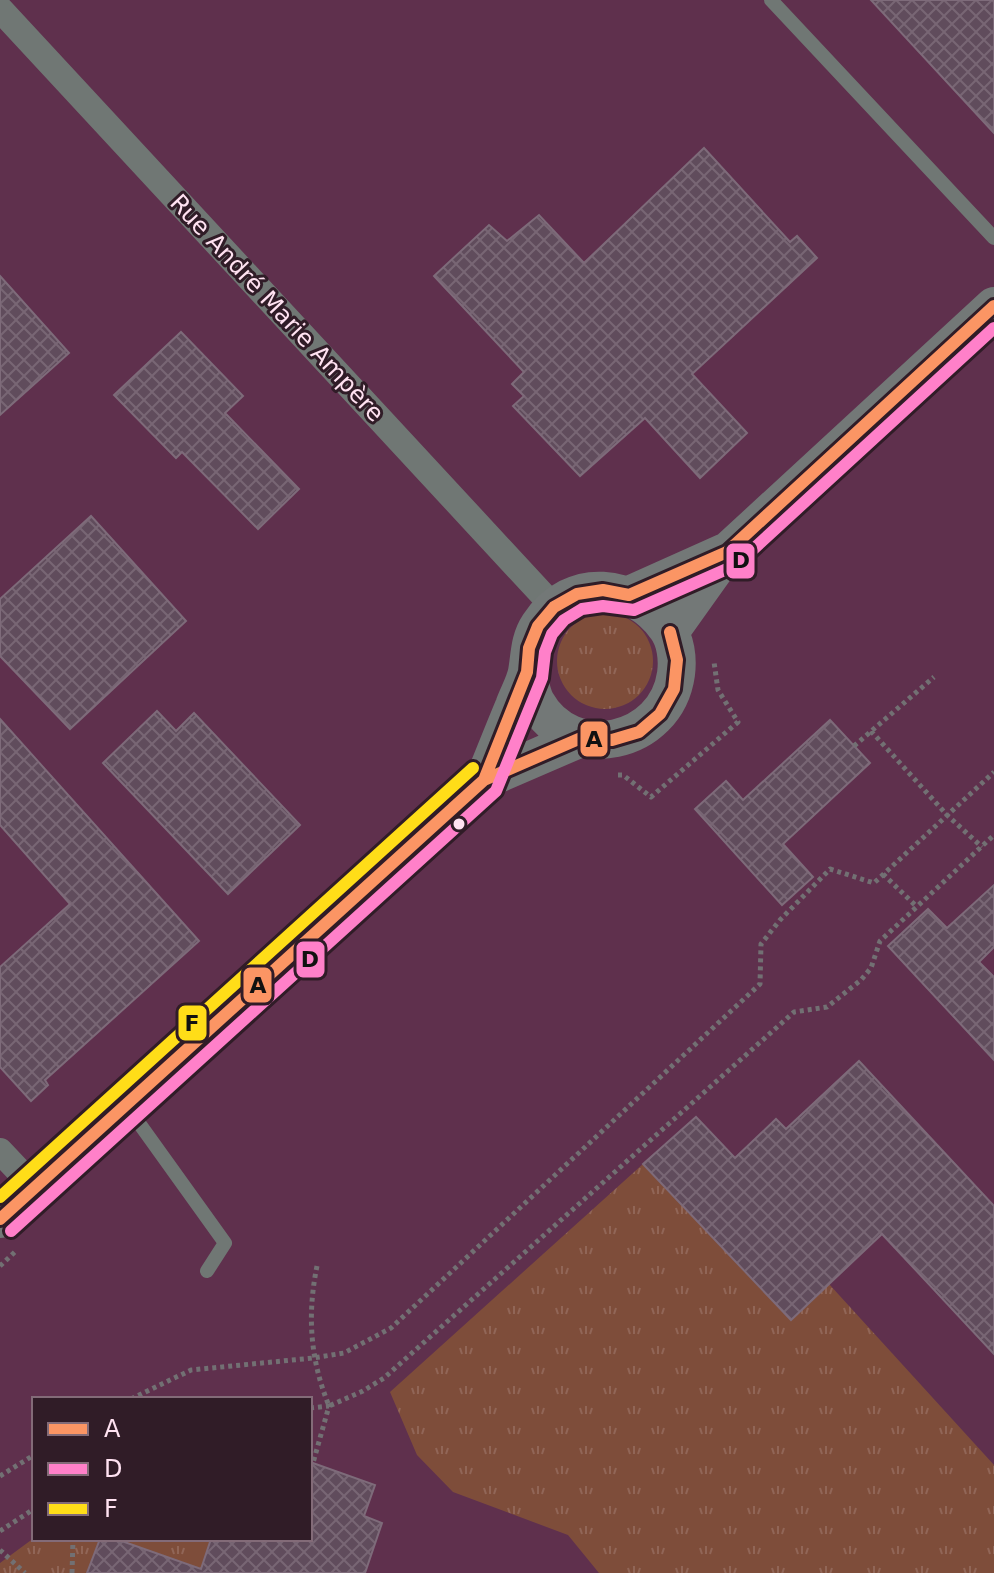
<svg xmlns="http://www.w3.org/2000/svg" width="994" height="1573" viewBox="0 0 994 1573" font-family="'DejaVu Sans',sans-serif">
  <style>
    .built { fill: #5f304d; fill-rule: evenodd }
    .grass { fill: url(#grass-tufts) }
    .building { fill: url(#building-cross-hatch); stroke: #7e6b7a; stroke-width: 2 }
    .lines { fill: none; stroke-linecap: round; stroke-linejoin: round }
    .path { stroke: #727073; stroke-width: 5; stroke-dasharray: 4 4; stroke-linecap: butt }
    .lane { stroke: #707774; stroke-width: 14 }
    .street { stroke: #707774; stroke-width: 26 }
    .secondary { stroke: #737877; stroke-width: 38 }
    .bus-1-casing { stroke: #301c27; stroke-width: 18 }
    .bus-2-casing { stroke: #301c27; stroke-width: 18 }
    .bus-3-casing { stroke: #301c27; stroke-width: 18 }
    .bus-1 { stroke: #fb9564; stroke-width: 12 }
    .bus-2 { stroke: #ff80c9; stroke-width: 12 }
    .bus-3 { stroke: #ffdd18; stroke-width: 12 }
    .bus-dot { fill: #ffe2f1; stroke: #301c27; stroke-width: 3 }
    .labels { text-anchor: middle; stroke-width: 6; stroke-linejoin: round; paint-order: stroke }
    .street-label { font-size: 24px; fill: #ffe2f1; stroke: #301c27 }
    .line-badge { stroke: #301c27; stroke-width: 3 }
    .pale-badge-label { font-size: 22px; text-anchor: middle; font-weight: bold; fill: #111 }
  </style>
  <defs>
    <pattern id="grass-tufts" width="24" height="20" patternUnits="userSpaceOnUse" patternTransform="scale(2)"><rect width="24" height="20" fill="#7e4d3a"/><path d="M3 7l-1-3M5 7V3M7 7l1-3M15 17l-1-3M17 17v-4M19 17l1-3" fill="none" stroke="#916657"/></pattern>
    <pattern id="building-cross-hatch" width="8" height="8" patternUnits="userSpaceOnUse" patternTransform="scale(2)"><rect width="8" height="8" fill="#604c5c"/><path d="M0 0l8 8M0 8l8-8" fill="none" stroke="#786674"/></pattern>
  </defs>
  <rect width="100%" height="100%" fill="#4d3543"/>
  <!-- built -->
  <path class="built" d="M0 0H994V1573H0ZM34 1399H310V1539H34Z"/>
  <!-- grass -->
  <path class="grass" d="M557 661a48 48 0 1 1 96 0a48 48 0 1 1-96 0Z
    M643 1164 791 1320 829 1284 994 1465V1573H599L568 1535 453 1492 417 1455 390 1392Z
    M34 1538 100 1539 88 1571 92 1573H0V1563Z
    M116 1539H211L212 1573Z"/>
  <!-- building -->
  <path class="building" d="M871 0H994V133Z
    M704 148 790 242 797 236 817 258 692 374 747 433 700 478 645 418 580 476 513 406 524 396 512 384 524 372 434 276 489 225 507 241 539 215 584 263Z
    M0 276 69 353 0 415Z
    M181 332 243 396 225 413 299 489 258 529 182 452 176 458 114 395Z
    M91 516 186 621 70 729 0 656V599Z
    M157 711 176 731 194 713 300 825 228 894 103 763Z
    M0 719 199 941 45 1080 48 1085 31 1101 0 1067V967L70 904 0 825Z
    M830 720 870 763 783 844 813 877 782 905 695 809 726 781 743 800Z
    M994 885V947L979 962 994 977V1060L888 946 928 909 947 928Z
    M859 1061 994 1206V1354L882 1234 791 1320 643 1164 696 1117 735 1158 776 1119 786 1129Z
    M310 1462 375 1485 364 1516 382 1523 365 1573H87L100 1539H116L201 1569 211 1539H310Z"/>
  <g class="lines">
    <!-- path -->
    <path class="path" d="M871 731 947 815 982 847
      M854 746 934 677
      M618 775H623L651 797 738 722 718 690 714 662
      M883 874 917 907
      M0 1266 17 1250
      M317 1266C307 1315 310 1359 329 1406L363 1391 384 1378 794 1012 827 1007 861 980 871 968 880 941 994 835
      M131 1399 191 1370 313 1358 344 1353 391 1328 760 984 761 944 780 920 830 869 874 883 994 772
      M310 1408 329 1406 313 1463
      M0 1476 34 1455
      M0 1531 34 1509
      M0 1550 25 1573
      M72 1573 73 1539"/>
    <!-- lane -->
    <path class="lane" d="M771 0 994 238
      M126 1105 225 1243 207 1271"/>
    <!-- street -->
    <path class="street" d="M0 9 554 607
      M0 1151 34 1187"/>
    <!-- secondary -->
    <path class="secondary" d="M629 595 725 552
      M670 632 727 552 994 306
      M484 780C494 755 504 730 514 706 518 695 525 683 527 672 530 655 529 640 539 625 572 575 634 583 666 627 676 640 678 659 676 674 666 745 571 765 536 702 531 693 530 681 527 672
      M0 1219 484 780 581 738"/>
    <!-- bus-1 casing -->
    <g class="bus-1-casing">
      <path id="bus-1" d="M453 808 484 780 581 738 612 740 639 732 660 714 674 689 677 660 670 632
        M0 1219 484 780 527 672 529 648 538 626 554 607 577 594 603 590 629 595 727 552 994 306"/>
    </g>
    <!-- bus-2 casing -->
    <g class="bus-2-casing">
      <path id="bus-2" d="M11 1231 496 791 542 678 545 652 552 634 564 620 582 609 603 606 634 610 736 565 994 328"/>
    </g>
    <!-- bus-3 casing -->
    <g class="bus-3-casing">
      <path id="bus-3" d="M0 1197 473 768"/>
    </g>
    <!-- bus-1 -->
    <use href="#bus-1" class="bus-1"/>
    <!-- bus-2 -->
    <use href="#bus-2" class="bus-2"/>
    <!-- bus-3 -->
    <use href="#bus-3" class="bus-3"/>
  </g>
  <!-- markers -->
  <circle class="bus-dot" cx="459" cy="824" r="7"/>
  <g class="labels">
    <!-- street labels -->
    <g class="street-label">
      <text transform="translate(277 308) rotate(47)" y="8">Rue André Marie Ampère</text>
    </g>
  </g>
  <g class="line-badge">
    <rect x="725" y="542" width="31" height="38" rx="8" fill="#ff80c9"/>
    <rect x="579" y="720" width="30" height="38" rx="8" fill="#fb9564"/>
    <rect x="295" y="940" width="31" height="39" rx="8" fill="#ff80c9"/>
    <rect x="242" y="966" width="31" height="38" rx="8" fill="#fb9564"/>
    <rect x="177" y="1004" width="31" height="38" rx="8" fill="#ffdd18"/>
  </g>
  <g class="pale-badge-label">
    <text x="741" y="568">D</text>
    <text x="594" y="747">A</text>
    <text x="310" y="967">D</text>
    <text x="258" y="993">A</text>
    <text x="192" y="1031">F</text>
  </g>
  <!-- legend -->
  <rect x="32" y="1397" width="280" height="144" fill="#301c27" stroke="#836b78" stroke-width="2"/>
  <rect x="48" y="1423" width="40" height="12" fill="#fb9564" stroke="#836b78" stroke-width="2"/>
  <text x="104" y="1437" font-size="24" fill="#ffe2f1">A</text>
  <rect x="48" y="1463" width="40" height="12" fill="#ff80c9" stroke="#836b78" stroke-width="2"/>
  <text x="104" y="1477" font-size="24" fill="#ffe2f1">D</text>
  <rect x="48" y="1503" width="40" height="12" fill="#ffdd18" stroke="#836b78" stroke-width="2"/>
  <text x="104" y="1517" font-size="24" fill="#ffe2f1">F</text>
</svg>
